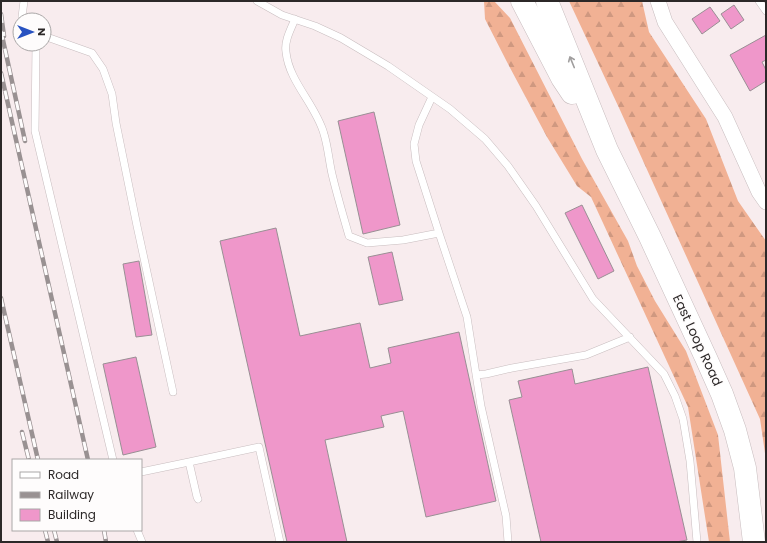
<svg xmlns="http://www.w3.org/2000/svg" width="767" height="543" viewBox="0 0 767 543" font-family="Poppins,sans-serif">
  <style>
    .forest { fill: url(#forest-firs) }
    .building { fill: #ef97ca; stroke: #998f94 }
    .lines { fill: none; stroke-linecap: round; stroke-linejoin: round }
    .lane-casing { stroke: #c8bdbf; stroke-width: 8 }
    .street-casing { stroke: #c8bdbf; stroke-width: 16 }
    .primary-casing { stroke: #c8bdbf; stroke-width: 23 }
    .lane { stroke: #fff; stroke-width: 7 }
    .street { stroke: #fff; stroke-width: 15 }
    .primary { stroke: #fff; stroke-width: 22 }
    .rail-casing { stroke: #999192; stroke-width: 4.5 }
    .rail { stroke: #fefcfc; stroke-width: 3; stroke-dasharray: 9; stroke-linecap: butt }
    .oneway { stroke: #a09e9e }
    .labels { text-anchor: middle; stroke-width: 3; stroke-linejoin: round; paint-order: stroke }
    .street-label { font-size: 13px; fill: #2c2828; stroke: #fefcfc }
  </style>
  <defs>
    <pattern id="forest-firs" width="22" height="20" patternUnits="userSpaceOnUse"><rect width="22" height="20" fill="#f1b194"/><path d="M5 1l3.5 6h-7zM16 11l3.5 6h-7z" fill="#cf9880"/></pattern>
  </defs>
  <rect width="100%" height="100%" fill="#f8ecee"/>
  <!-- forest -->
  <path class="forest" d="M484 1H494L510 18 582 159 628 241 637 266 655 301 686 351 718 435 730 542H709L688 407 591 197 577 186 547 137 507 62 485 19Z
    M569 1H642L649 32 706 119 738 201 766 241V460L760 419 620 110Z"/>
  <!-- building -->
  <path class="building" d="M734 5 744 20 731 29 721 14Z
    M710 7 720 21 702 34 692 19Z
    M766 35V60L762 62 766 70V81L750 91 730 55Z
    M374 112 400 225 363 234 338 121Z
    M582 205 614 271 598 279 565 213Z
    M276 228 300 336 360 323 370 368 391 363 388 348 459 332 496 501 426 517 403 411 381 416 384 427 325 440 347 542H287L220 241Z
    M392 252 403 300 379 305 368 257Z
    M139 261 152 335 136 337 123 264Z
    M136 357 156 447 123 455 103 364Z
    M648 367 687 540 676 542H541L509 400 522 397 518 381 572 369 575 384Z"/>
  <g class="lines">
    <!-- lane casing -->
    <g class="lane-casing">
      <path id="lane" d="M24 1 22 17 25 20
        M257 1 282 15 315 26 341 38 388 66 450 109 485 139 508 166 536 206 593 299 664 374 675 396 683 419 690 461 697 542
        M759 1 766 11
        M295 19C291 29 284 41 286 52 289 82 316 105 324 134 328 147 329 161 332 174 337 195 343 215 349 236L367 243 403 240 439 233 467 317 481 406 506 516 508 542
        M44 36 92 53 103 69 112 94 116 123 137 226 173 392
        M36 44 35 131 113 460
        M432 97 419 125 414 144 416 161 439 233
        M476 375 486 374 512 368 586 355 630 337
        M189 462 197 497 198 499
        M141 472 189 462 259 447 280 542
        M137 530 142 542"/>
    </g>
    <!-- street casing -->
    <g class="street-casing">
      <path id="street" d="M658 1 665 22 725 117 759 192 766 202"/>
    </g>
    <!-- primary casing -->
    <g class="primary-casing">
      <path id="primary" d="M522 1 562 78 572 93
        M547 1 607 150 650 237 706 358 722 394 735 430 745 468 754 542"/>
    </g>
    <!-- lane -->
    <use href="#lane" class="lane"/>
    <!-- street -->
    <use href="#street" class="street"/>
    <!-- primary -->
    <use href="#primary" class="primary"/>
    <!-- rail casing -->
    <g class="rail-casing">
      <path id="rail" d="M1 14 4 36
        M1 31 25 141
        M1 73 88 460
        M1 298 38 460
        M22 432 29 460
        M45 530 48 542
        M54 530 57 542
        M104 530 106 542"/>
    </g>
    <!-- rail -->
    <use href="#rail" class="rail"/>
  </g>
  <!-- one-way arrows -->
  <defs><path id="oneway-shaft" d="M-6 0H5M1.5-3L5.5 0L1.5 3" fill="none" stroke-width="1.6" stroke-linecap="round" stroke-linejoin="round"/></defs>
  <use class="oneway" href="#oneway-shaft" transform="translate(572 62) rotate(-112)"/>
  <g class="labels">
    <!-- street labels -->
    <g class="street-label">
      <text transform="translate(698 340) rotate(65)" y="5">East Loop Road</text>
    </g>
  </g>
  <!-- border -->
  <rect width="767" height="543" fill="none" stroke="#2c2828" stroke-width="4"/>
  <!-- legend -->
  <rect x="12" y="459" width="130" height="72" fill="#fefcfc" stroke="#aaa7a7"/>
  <rect x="20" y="472" width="20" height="6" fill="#ffffff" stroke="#aaa7a7"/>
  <text x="48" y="479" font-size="12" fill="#2c2828">Road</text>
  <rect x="20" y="492" width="20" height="6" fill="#999192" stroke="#aaa7a7"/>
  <text x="48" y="499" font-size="12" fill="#2c2828">Railway</text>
  <rect x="20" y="509" width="20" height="12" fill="#ef97ca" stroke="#aaa7a7"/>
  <text x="48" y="519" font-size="12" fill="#2c2828">Building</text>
  <!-- north arrow -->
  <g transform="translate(32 32) rotate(90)"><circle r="19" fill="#fefcfc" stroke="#aaa7a7"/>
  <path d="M0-3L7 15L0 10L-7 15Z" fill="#2852c1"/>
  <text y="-6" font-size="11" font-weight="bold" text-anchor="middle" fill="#2c2828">N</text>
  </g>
</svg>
